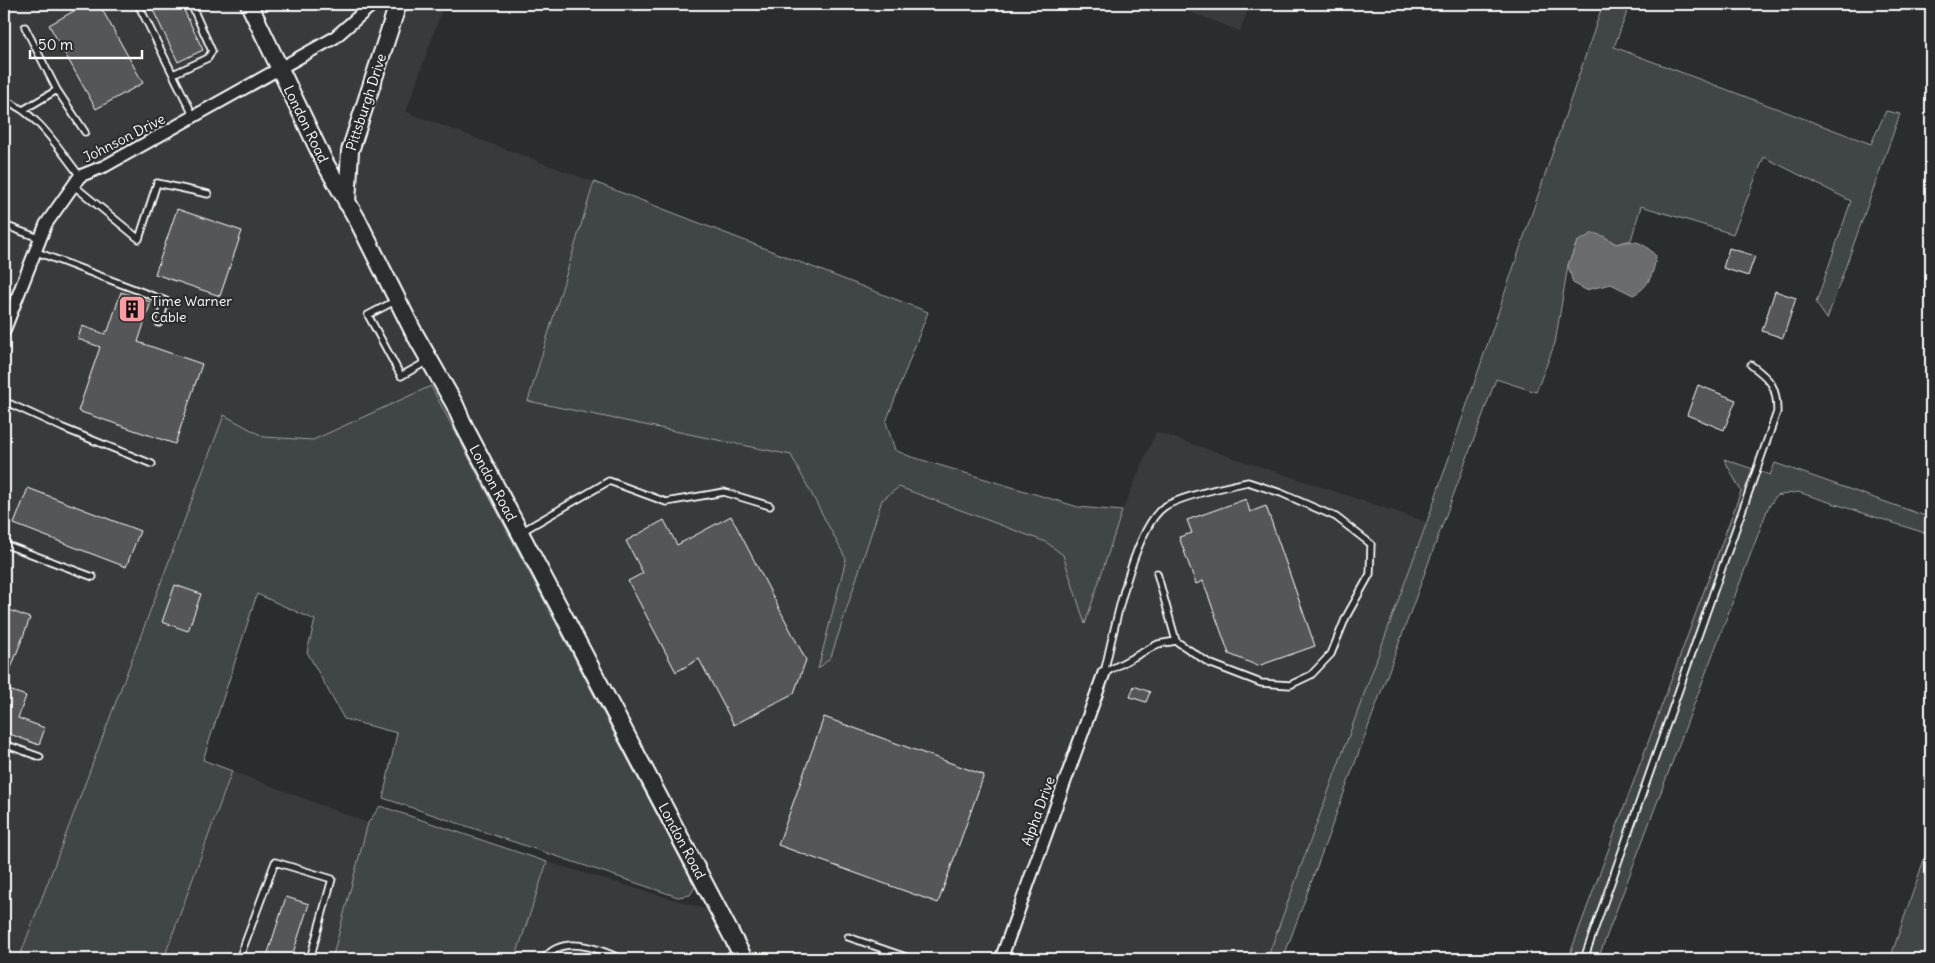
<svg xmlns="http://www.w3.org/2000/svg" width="1935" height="963" viewBox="0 0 1935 963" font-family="Delius,sans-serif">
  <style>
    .built { fill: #373a3b }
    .green { fill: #414445; stroke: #a0a2a2 }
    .water { fill: #6a6c6d; stroke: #a6a7a7 }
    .building { fill: #555758; stroke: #fff }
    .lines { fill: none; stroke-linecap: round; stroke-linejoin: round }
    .lane-casing { stroke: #fff; stroke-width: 9 }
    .street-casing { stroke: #fff; stroke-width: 15 }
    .secondary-casing { stroke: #fff; stroke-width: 20 }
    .lane { stroke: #2a2d2e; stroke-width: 5.5 }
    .street { stroke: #2a2d2e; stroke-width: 11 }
    .secondary { stroke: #2a2d2e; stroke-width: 16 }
    .labels { text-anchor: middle; stroke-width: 4.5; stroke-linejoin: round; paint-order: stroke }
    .street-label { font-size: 14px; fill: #fff; stroke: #2a2d2e }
    .poi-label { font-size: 14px; fill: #fff; stroke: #2a2d2e; text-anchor: start }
  </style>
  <rect width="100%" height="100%" fill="#2a2d2e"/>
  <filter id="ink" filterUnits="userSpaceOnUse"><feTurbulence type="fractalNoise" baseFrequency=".02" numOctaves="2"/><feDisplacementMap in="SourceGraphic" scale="10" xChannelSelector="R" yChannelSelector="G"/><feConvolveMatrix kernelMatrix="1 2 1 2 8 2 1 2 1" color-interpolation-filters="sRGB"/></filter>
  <g filter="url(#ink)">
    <!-- built -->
    <path class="built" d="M4 4H444L406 112 594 182 528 401 791 454 846 559 818 668 831 657 882 500 899 487 1046 542 1063 555 1085 623 1122 511 1156 432 1427 522 1267 959H515L547 862 706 909 431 386 313 440 264 437 224 415 20 956 29 959H4Z
      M1169 4H1250L1240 31Z
      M232 771 368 823 332 959H160L164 958Z"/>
    <!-- green -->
    <path class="green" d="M1603 4H1630L1614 47 1871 144 1886 111 1900 114 1827 319 1816 303 1851 201 1764 157 1733 234 1641 206 1631 240 1616 244 1603 236 1577 242 1568 265 1555 343 1536 392 1496 379 1283 959H1267L1427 522Z
      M594 182 928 312 886 422 895 450 909 456 1078 507 1122 511 1085 624 1063 555 1046 542 899 487 882 500 831 657 818 669 846 559 791 455 528 401Z
      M431 386 695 887 690 895 678 897 383 798 397 733 344 719 307 652 315 620 257 594 203 760 232 771 164 958 160 959H29L20 956 224 415 264 437 313 440Z
      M1724 459 1770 475 1775 463 1931 518V535L1798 492 1776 496 1768 508 1598 959H1568L1741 491Z
      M380 806 547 862 515 959H332L368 823Z
      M1931 839V959H1890Z"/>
    <!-- water -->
    <path class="water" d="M1593 233 1603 236 1616 244C1635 239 1642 241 1656 256 1654 272 1649 288 1633 295L1611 284 1586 290 1573 283 1568 265 1577 242Z"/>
    <!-- building -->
    <path class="building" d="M86 4H99L143 83 96 109 49 25Z
      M150 4H181L203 50 178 62Z
      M177 209 242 231 220 296 155 274Z
      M1729 248 1755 256 1748 276 1723 268Z
      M1775 291 1796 298 1783 338 1762 331Z
      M121 292 151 302 138 342 202 364 175 444 78 411 100 347 78 339 82 326 105 334 106 331H108Z
      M1698 385 1736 400 1724 430 1687 415Z
      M28 488 140 531 126 567 14 524Z
      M1246 499 1250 512 1266 506 1315 646 1258 666 1229 654 1203 581 1196 584 1179 537 1192 533 1187 520Z
      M731 516 806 660 794 693 734 725 699 659 676 672 628 581 643 573 626 541 664 520 677 545Z
      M175 585 201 594 188 631 162 622Z
      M4 608 30 618 5 684H4Z
      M1134 686 1150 692 1146 702 1130 697Z
      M9 690 26 696 18 718 45 728 39 745 7 733 4 727V703Z
      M824 717 984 775 938 903 778 845Z
      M286 897 309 904 291 959H266Z"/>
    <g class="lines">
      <!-- lane casing -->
      <g class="lane-casing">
        <path id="lane" d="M138 4 194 117
          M25 27 57 90 85 132
          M173 74 208 58 212 51 191 4
          M4 100C39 114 57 147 80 176
          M23 110 57 90
          M73 185 139 239 157 183 208 194
          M4 225 39 238
          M34 251 166 301 159 323
          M395 301 368 315 401 376 428 361
          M4 401 63 428 152 464
          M1248 482 1281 493 1336 517 1371 544 1370 574 1346 617 1331 654 1311 675 1290 685 1261 683 1209 663 1176 641 1158 644 1104 673C1113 635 1133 529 1164 507 1180 496 1229 486 1248 482Z
          M521 532 609 481 666 502 724 492 770 506
          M4 544 93 577
          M1157 573 1176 641
          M4 744 40 757
          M848 937 912 959
          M239 959 275 862 332 879 310 959
          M544 959C562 934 598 948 621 959
          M1584 959 1777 412C1777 386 1771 380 1751 365"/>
      </g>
      <!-- street casing -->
      <g class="street-casing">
        <path id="street" d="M4 331 46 224 80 176 105 166 334 38 373 4
          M1001 959 1104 673"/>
      </g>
      <!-- secondary casing -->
      <g class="secondary-casing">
        <path id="secondary" d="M249 4 325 163 358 221 413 331 455 405 464 426 744 959
          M347 203 350 151 398 4"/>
      </g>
      <!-- lane -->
      <use href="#lane" class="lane"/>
      <!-- street -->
      <use href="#street" class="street"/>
      <!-- secondary -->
      <use href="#secondary" class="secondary"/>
    </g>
  </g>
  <!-- icons -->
  <defs>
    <g id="building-square" transform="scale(1.4375)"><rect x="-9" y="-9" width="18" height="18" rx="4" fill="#ff9aa2" stroke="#2a2d2e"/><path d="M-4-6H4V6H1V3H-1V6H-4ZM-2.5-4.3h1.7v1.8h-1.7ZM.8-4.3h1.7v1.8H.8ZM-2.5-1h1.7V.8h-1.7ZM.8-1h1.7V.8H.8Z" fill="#111"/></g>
  </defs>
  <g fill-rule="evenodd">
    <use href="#building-square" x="132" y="309"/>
  </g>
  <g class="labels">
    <!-- street labels -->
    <g class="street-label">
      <text transform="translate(366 102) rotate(-72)" y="5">Pittsburgh Drive</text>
      <text transform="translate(306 124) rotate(64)" y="5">London Road</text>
      <text transform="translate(124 138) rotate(-27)" y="5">Johnson Drive</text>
      <text transform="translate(493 483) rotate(62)" y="5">London Road</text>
      <text transform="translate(1038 811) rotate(-70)" y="5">Alpha Drive</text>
      <text transform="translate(682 841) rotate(62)" y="5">London Road</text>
    </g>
    <!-- poi labels -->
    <g class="poi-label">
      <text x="151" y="306">Time Warner<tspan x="151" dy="16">Cable</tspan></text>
    </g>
  </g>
  <!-- margin -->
  <rect width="1935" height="963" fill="none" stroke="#2a2d2e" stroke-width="20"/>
  <rect x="10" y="10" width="1915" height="943" fill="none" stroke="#fff" stroke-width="2" filter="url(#ink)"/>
  <!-- scale -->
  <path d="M30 50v8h112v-8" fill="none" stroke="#ffffff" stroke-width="2.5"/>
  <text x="38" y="50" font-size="15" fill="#ffffff" stroke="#2a2d2e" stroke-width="4" paint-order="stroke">50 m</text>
</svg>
